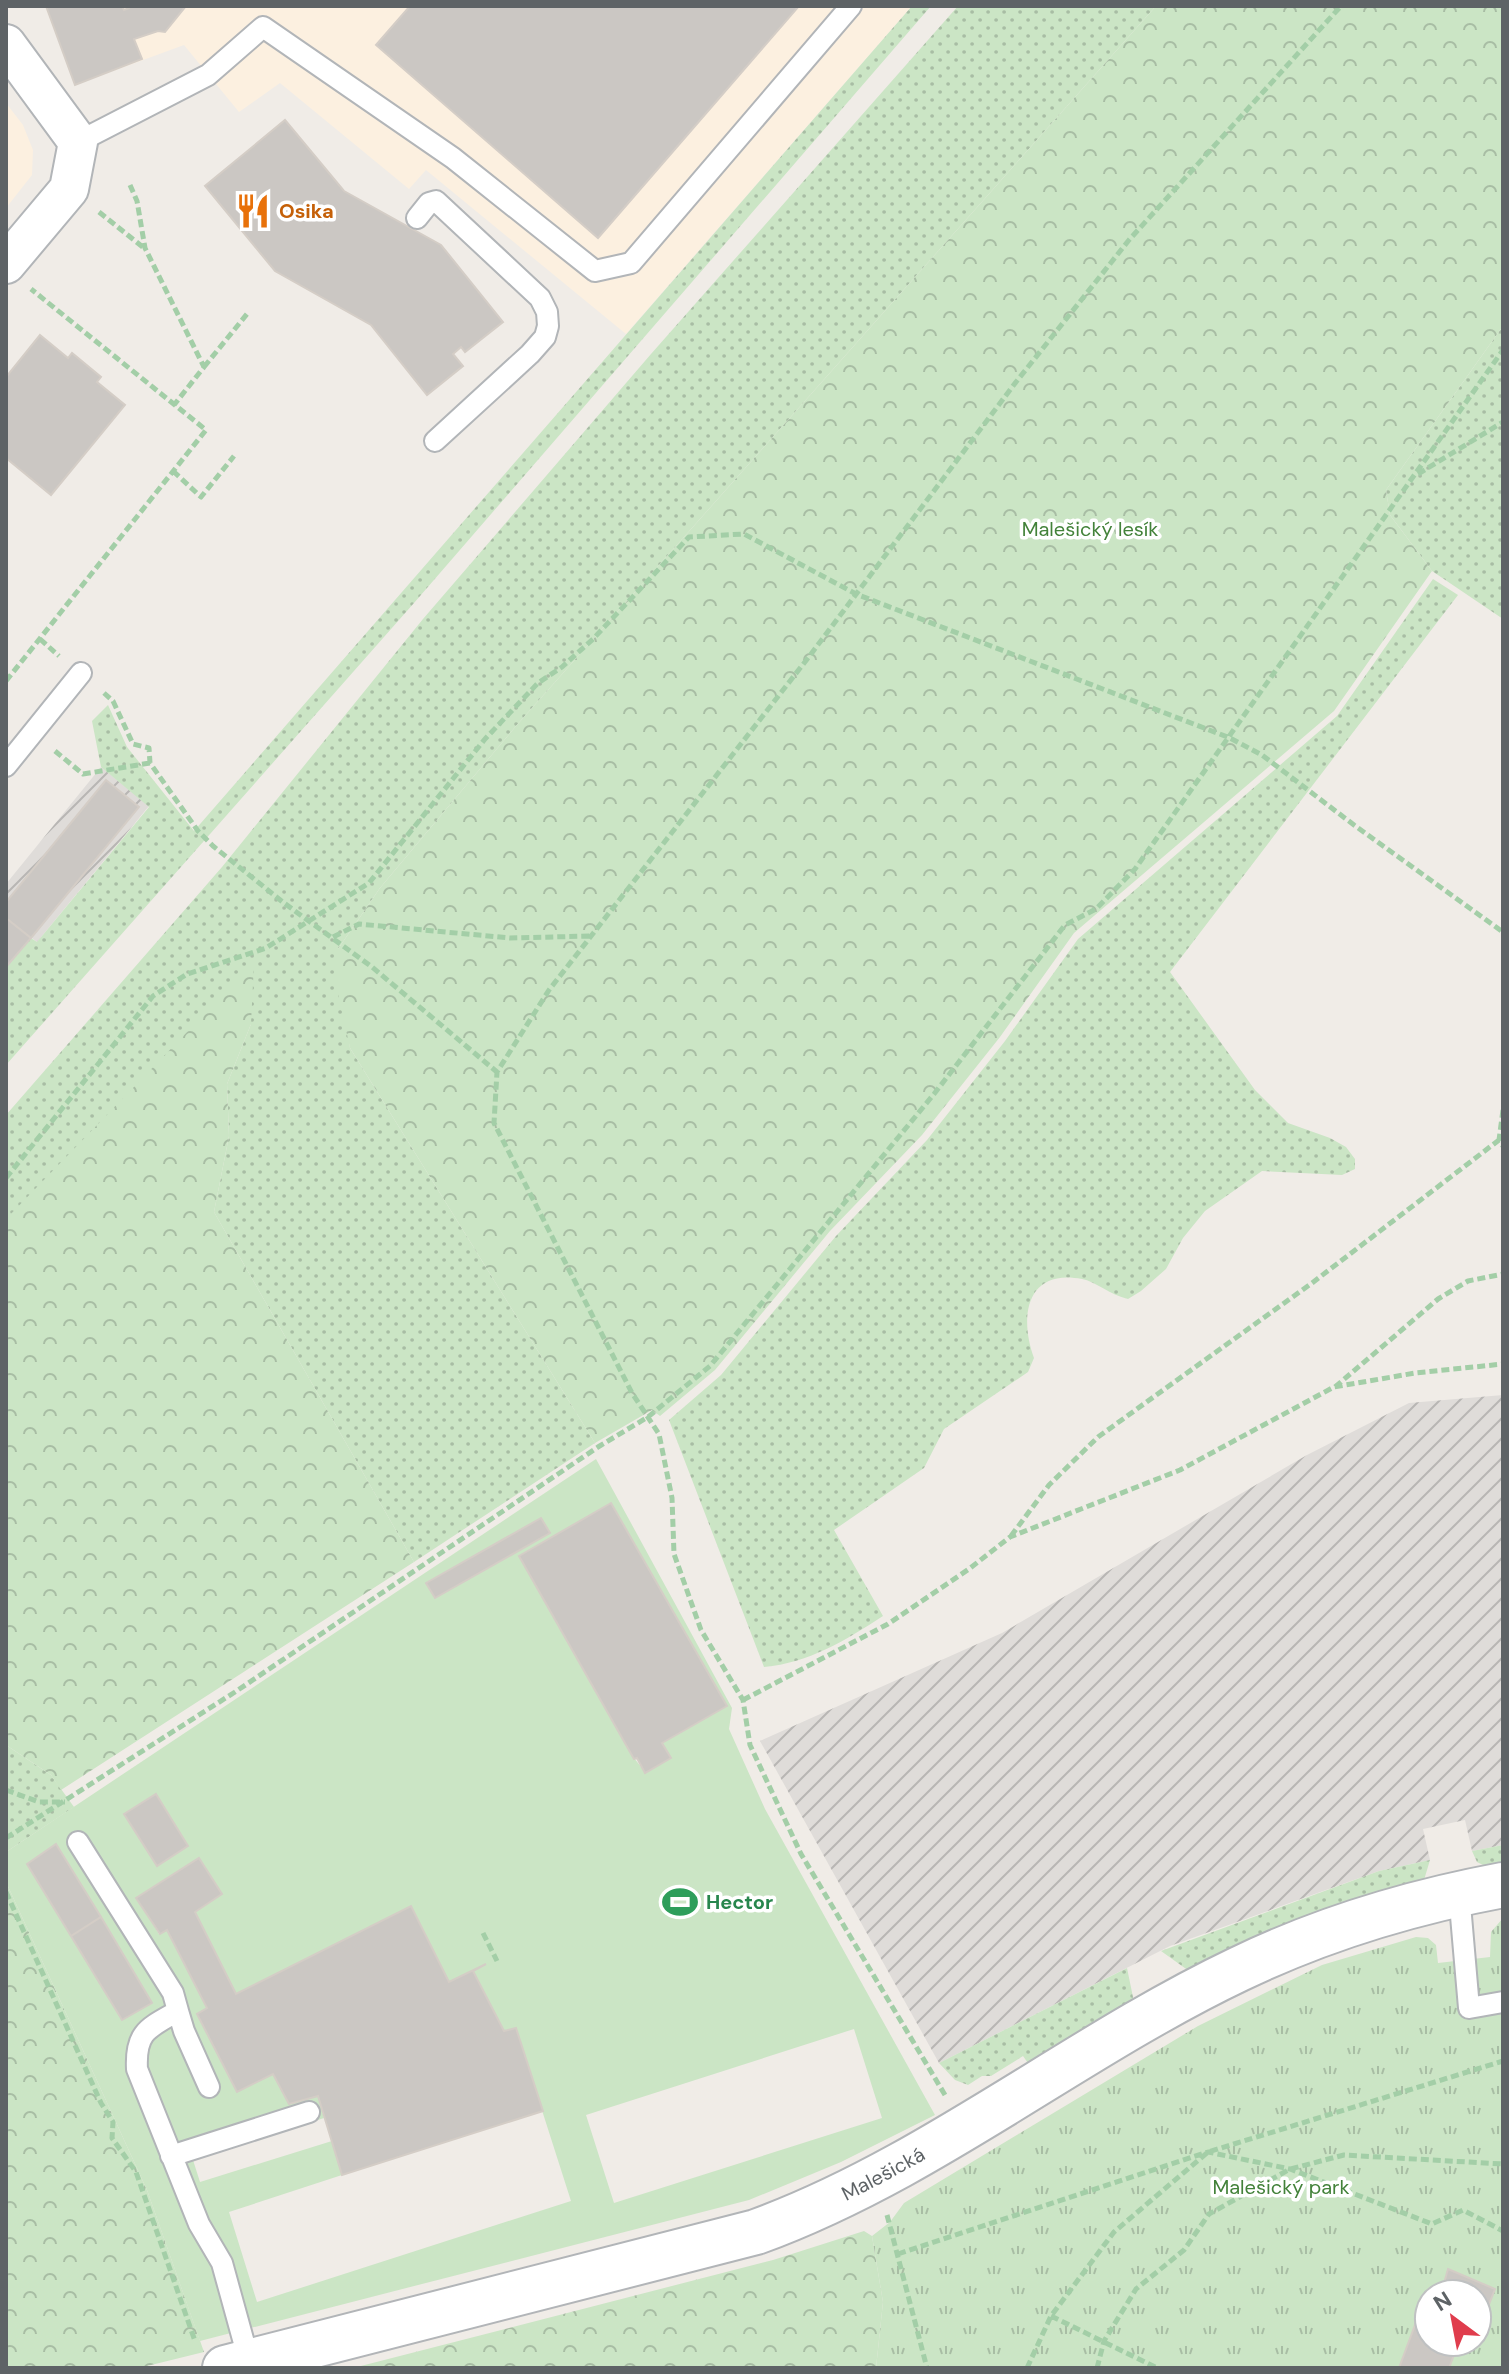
<svg xmlns="http://www.w3.org/2000/svg" width="1509" height="2374" viewBox="0 0 1509 2374" font-family="'DM Sans',sans-serif">
  <style>
    .commercial { fill: #fcf0e0 }
    .industrial { fill: url(#industrial-furrows) }
    .grass { fill: url(#grass-dots) }
    .forest { fill: url(#forest-crowns) }
    .park { fill: url(#park-tufts) }
    .pitch { fill: #cbe5c5; fill-rule: evenodd }
    .building { fill: #cbc7c3; stroke: #d4cdc6; stroke-width: 2 }
    .lines { fill: none; stroke-linecap: round; stroke-linejoin: round }
    .service-casing { stroke: #b2b5b8; stroke-width: 24 }
    .minor-casing { stroke: #b2b5b8; stroke-width: 42 }
    .tertiary-casing { stroke: #b2b5b8; stroke-width: 48 }
    .path { stroke: #a3cea7; stroke-width: 5; stroke-dasharray: 8 4; stroke-linecap: butt }
    .service { stroke: #fff; stroke-width: 20 }
    .minor { stroke: #fff; stroke-width: 38 }
    .tertiary { stroke: #fff; stroke-width: 44 }
    .labels { text-anchor: middle; stroke-width: 7; stroke-linejoin: round; paint-order: stroke }
    .food-label { font-size: 20px; font-weight: bold; fill: #c56008; stroke: #fff; text-anchor: start }
    .park-label { font-size: 20px; fill: #43823a; stroke: #fff }
    .leisure-label { font-size: 20px; font-weight: bold; fill: #27864d; stroke: #fff; text-anchor: start }
    .street-label { font-size: 20px; fill: #5e6366; stroke: #fff }
  </style>
  <defs>
    <pattern id="industrial-furrows" width="10" height="10" patternUnits="userSpaceOnUse" patternTransform="scale(2)"><rect width="10" height="10" fill="#dfdcd9"/><path d="M-1 1l2-2M0 10L10 0M9 11l2-2" fill="none" stroke="#b8b6b4"/></pattern>
    <pattern id="grass-dots" width="8" height="8" patternUnits="userSpaceOnUse" patternTransform="scale(2)"><rect width="8" height="8" fill="#cbe5c5"/><path d="M2 2h.1M6 6h.1" fill="none" stroke="#a8bda4" stroke-width="1.8" stroke-linecap="round"/></pattern>
    <pattern id="forest-crowns" width="20" height="18" patternUnits="userSpaceOnUse" patternTransform="scale(2)"><rect width="20" height="18" fill="#cbe5c5"/><path d="M2 6a3 3 0 1 1 6 0M12 15a3 3 0 1 1 6 0" fill="none" stroke="#a8bda4"/></pattern>
    <pattern id="park-tufts" width="24" height="20" patternUnits="userSpaceOnUse" patternTransform="scale(2)"><rect width="24" height="20" fill="#cbe5c5"/><path d="M3 7l-1-3M5 7V3M7 7l1-3M15 17l-1-3M17 17v-4M19 17l1-3" fill="none" stroke="#a8bda4"/></pattern>
  </defs>
  <rect width="100%" height="100%" fill="#f0ece7"/>
  <!-- commercial -->
  <path class="commercial" d="M45 6H912L626 334 426 170 409 189 280 83 239 112 184 45 75 85Z
    M6 103 23 125 33 150 32 175 6 208Z"/>
  <!-- industrial -->
  <path class="industrial" d="M101 767 149 806 37 942 6 918V884Z
    M1503 1395V1845L1472 1851 1465 1820 1423 1829 1430 1860 1379 1871 1170 1946 939 2063 760 1741 1002 1633 1307 1455 1409 1403Z"/>
  <!-- grass -->
  <path class="grass" d="M912 6H931L414 603 6 1065V967L31 938 37 942 149 807 101 767 92 721 108 705 127 747 194 831Z
    M958 6H1156L516 726 380 888 338 949 350 1048 595 1443 414 1562 214 1212 229 1136 227 1084 251 1024 6 1219V1115L222 867 423 619 651 354Z
    M1503 326V619L1432 571 1390 515 1386 490Z
    M1433 579 1458 595 1170 972 1255 1090 1288 1123 1330 1138 1346 1147 1355 1159V1169L1342 1175 1262 1171 1205 1211 1183 1238 1166 1269 1141 1291 1128 1299C1110 1295 1095 1281 1082 1279 1026 1268 1019 1317 1034 1358L1028 1372 944 1429 924 1468 834 1530 883 1616C846 1640 809 1663 764 1667L669 1420 721 1375 836 1236 927 1140 1005 1041 1078 939 1337 716Z
    M6 1745 51 1775 74 1807 6 1852Z
    M1503 1845V1863L1487 1867 1477 1862 1472 1851Z
    M1430 1860 1424 1880C1340 1901 1268 1934 1189 1971L1161 1951 1379 1871Z
    M1127 1968 1134 2002 1030 2066 1023 2056 991 2076H982L968 2085 955 2080 939 2063Z"/>
  <!-- forest -->
  <path class="forest" d="M1156 6H1503V326L1386 490 1390 515 1432 571 1334 711 1074 933 1000 1037 922 1135 830 1231 715 1370 660 1416 652 1410 595 1443 350 1048 337 989 338 949 380 888 516 726Z
    M254 963 251 1024 227 1084 229 1136 214 1212 414 1562 61 1790 51 1775 6 1745V1219Z
    M6 1882 147 2190 204 2352 139 2368H6Z
    M864 2231 872 2236 883 2302 876 2368H353L773 2260Z"/>
  <!-- park -->
  <path class="park" d="M1503 1918V2368H1449L1459 2342H1477V2335L1495 2289 1448 2269 1441 2294H1429V2311L1420 2310 1399 2368H876L883 2302 872 2236 890 2222 904 2203 1198 2026 1322 1965 1416 1937 1428 1938 1436 1945 1438 1963 1490 1957 1491 1932Z"/>
  <!-- pitch -->
  <path class="pitch" d="M596 1459 732 1708 729 1729 765 1809 935 2115 841 2162 749 2200 200 2341 147 2190 6 1882V1852ZM541 1518 549 1533 435 1598 427 1582ZM727 1706 662 1743 671 1758 646 1773 634 1758ZM57 1845 152 2003 123 2019 27 1864ZM137 1898 236 1994 411 1906 449 1982 486 1964 473 1971 504 2031 516 2029 571 2201 257 2302 229 2212 342 2175 332 2141 200 2182 193 2160 324 2118 318 2096 289 2104 273 2074 237 2092 198 2014 207 2008 167 1930 159 1934ZM854 2029 882 2118 614 2203 586 2115Z"/>
  <!-- building -->
  <path class="building" d="M46 6H122L124 10 129 8V6H186L165 32 158 31 134 39 142 59 75 85Z
    M410 6H799L598 238 376 45Z
    M285 120 344 191 441 245 503 322 465 352 461 347 453 354 463 366 427 395 371 325 275 271 205 186Z
    M40 335 68 358 72 353 101 377 97 382 125 405 51 495 6 458V377Z
    M106 780 139 807 31 938 6 918V902Z
    M6 918 31 938 6 967Z
    M611 1503 727 1706 662 1743 671 1758 645 1773 637 1758 634 1759 519 1556Z
    M541 1518 550 1533 435 1598 426 1583Z
    M156 1794 188 1846 157 1866 124 1814Z
    M56 1844 101 1917 71 1936 27 1864Z
    M199 1858 222 1894 195 1912 236 1994 411 1906 449 1982 486 1964 473 1971 504 2031 516 2028 543 2111 342 2175 318 2096 289 2104 273 2074 237 2092 197 2014 207 2008 167 1930 160 1934 136 1898Z
    M101 1917 152 2003 122 2020 71 1936Z
    M1448 2269 1495 2289 1477 2335V2294H1441Z
    M1421 2309 1429 2311V2342H1459L1449 2368H1399Z"/>
  <g class="lines">
    <!-- service casing -->
    <g class="service-casing">
      <path id="service" d="M78 142 208 75 263 27 453 158 595 271 631 263 851 6
        M417 218 429 203 436 201 540 298 547 312 548 326 545 337 530 354 435 441
        M6 766 81 673
        M78 1842 173 1993 178 2011
        M1459 1893 1469 2008 1503 2002
        M209 2087 184 2031 178 2011C148 2028 135 2032 137 2069L199 2224 222 2263 249 2361
        M171 2156 309 2112"/>
    </g>
    <!-- minor casing -->
    <g class="minor-casing">
      <path id="minor" d="M6 44 78 142 69 189 6 264"/>
    </g>
    <!-- tertiary casing -->
    <g class="tertiary-casing">
      <g id="tertiary">
        <path id="s1" d="M225 2368 756 2232C929 2169 1073 2048 1239 1969 1322 1929 1412 1902 1503 1885"/>
      </g>
    </g>
    <!-- path -->
    <path class="path" d="M130 185 137 201 145 248 204 367 174 405
      M99 212 144 248
      M204 367 247 314
      M173 471 201 497 234 456
      M1418 474 1503 422
      M40 639 59 656
      M6 681 206 430 31 289
      M104 693 113 701 133 744 149 748 150 763 198 831 213 846 284 903 372 967 497 1072
      M55 751 83 774 150 763
      M333 937 359 924 510 938 591 936
      M1503 1110 1499 1140 1503 1146
      M6 1178 153 996 187 974 266 948 369 883 485 739 538 683 562 667 593 639 689 537 744 534 856 594 1230 738 1262 755 1354 825 1503 932
      M1335 1387 1438 1299 1468 1281 1503 1274
      M1011 1536 1049 1485 1098 1437 1312 1283 1499 1140
      M743 1700 888 1624 969 1569 1010 1537 1180 1470 1334 1387 1415 1373 1503 1364
      M6 1790 39 1802H65
      M6 1838 235 1692 598 1447 648 1417 710 1366 934 1094 1065 925 1096 909 1135 869 1503 350
      M6 1892 101 2103 113 2122 112 2138 136 2172 195 2341
      M483 1933 497 1961
      M945 2095 801 1854 750 1745 743 1700 701 1630 674 1554 672 1498 659 1434 632 1393 494 1123 497 1072 549 990 808 658 1016 382 1129 240 1341 6
      M887 2215 927 2368
      M898 2254 1208 2152 1290 2169 1432 2224 1463 2210 1503 2231
      M1051 2316 1157 2368
      M1027 2368 1051 2316 1114 2232 1208 2152 1503 2061
      M1097 2368 1104 2341 1136 2289 1184 2250 1209 2214 1290 2169 1344 2155 1503 2164"/>
    <!-- service -->
    <use href="#service" class="service"/>
    <!-- minor -->
    <use href="#minor" class="minor"/>
    <!-- tertiary -->
    <use href="#tertiary" class="tertiary"/>
  </g>
  <!-- icons -->
  <defs>
    <g id="restaurant-bare" transform="scale(2.76)"><path d="M-5-6h1v4h1v-4h1v4h1v-4h1v5L-1.5 .5V6h-2V.5L-5-1ZM5-6V6H3V1.5H1.5Q1.5-4 5-6Z" fill="#e8710a" stroke="#fff" stroke-width="2.5" paint-order="stroke"/></g>
    <g id="stadium-bare" transform="scale(2.76)"><path d="M0-5a6.5 5 0 1 0 0 10a6.5 5 0 1 0 0-10ZM-3.5-1.8h7v3.6h-7Z" fill="#2e9e5b" stroke="#fff" stroke-width="2.5" paint-order="stroke"/></g>
  </defs>
  <g fill-rule="evenodd">
    <use href="#restaurant-bare" x="253" y="211"/>
    <use href="#stadium-bare" x="680" y="1902"/>
  </g>
  <g class="labels">
    <!-- food labels -->
    <g class="food-label">
      <text x="279" y="218">Osika</text>
    </g>
    <!-- park labels -->
    <g class="park-label">
      <text x="1090" y="536">Malešický lesík</text>
      <text x="1281" y="2194">Malešický park</text>
    </g>
    <!-- leisure labels -->
    <g class="leisure-label">
      <text x="706" y="1909">Hector</text>
    </g>
    <!-- street labels -->
    <g class="street-label">
      <text dy="7" stroke="none"><textPath href="#s1" startOffset="688">Malešická</textPath></text>
    </g>
  </g>
  <!-- border -->
  <rect width="1509" height="2374" fill="none" stroke="#5e6366" stroke-width="16"/>
  <!-- north arrow -->
  <g transform="translate(1453 2318) rotate(328)"><circle r="38" fill="#ffffff" stroke="#bfc1c2" stroke-width="2"/>
  <path d="M0-6L14 30L0 20L-14 30Z" fill="#e03d4d"/>
  <text y="-12" font-size="22" font-weight="bold" text-anchor="middle" fill="#5e6366">N</text>
  </g>
</svg>
